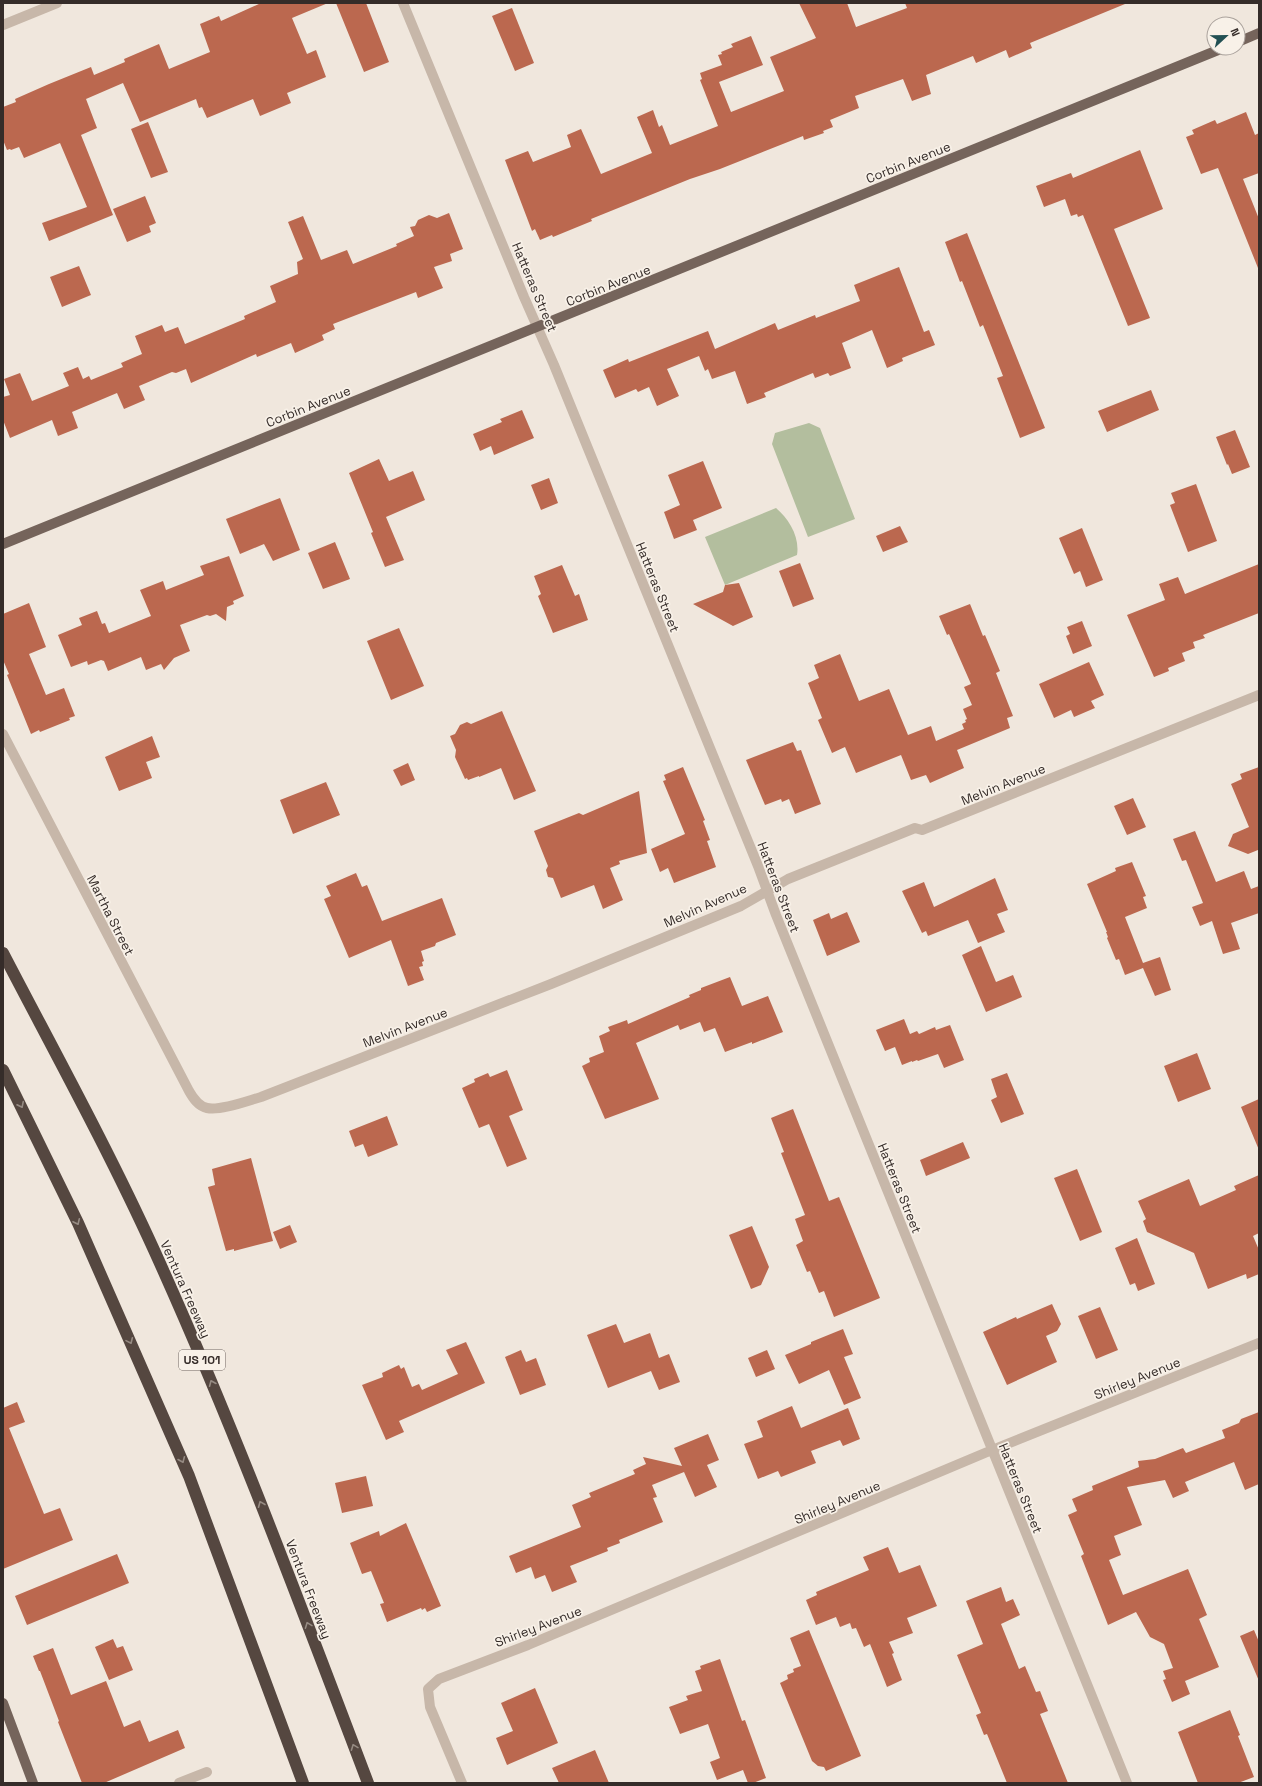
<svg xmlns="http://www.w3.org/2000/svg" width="1262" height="1786" viewBox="0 0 1262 1786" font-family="'Space Grotesk',sans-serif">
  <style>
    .green { fill: #b3be9e }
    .building { fill: #bb684f }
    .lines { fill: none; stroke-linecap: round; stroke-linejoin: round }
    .minor { stroke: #c7b7a9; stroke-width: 10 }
    .major { stroke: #75645b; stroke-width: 10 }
    .highway { stroke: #554740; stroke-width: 12 }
    .oneway { stroke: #968b83 }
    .labels { text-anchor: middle; stroke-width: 3.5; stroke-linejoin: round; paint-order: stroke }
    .shield { fill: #f8f1e8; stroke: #706762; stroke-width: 1 }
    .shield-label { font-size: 12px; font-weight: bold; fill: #352c29 }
    .street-label { font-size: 13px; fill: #352c29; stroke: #f8f1e8 }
  </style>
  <rect width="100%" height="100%" fill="#f0e7dd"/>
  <!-- green -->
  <path class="green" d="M809 423 820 428 855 519 808 537 772 444 775 433Z
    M776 508C789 519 800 537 797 555L725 585 705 537Z"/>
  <!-- building -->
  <path class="building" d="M261 3H328L292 18 307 54 316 50 326 77 287 93 291 103 260 116 253 99 207 118 202 107 199 108 196 99 140 122 123 83 86 99 97 128 81 135 113 215 49 241 42 223 87 207 60 143 24 158 19 147 11 150 10 149 7 150 3 140V107L16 102 15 99 49 84 91 67 94 75 125 62 124 59 159 44 169 69 210 52 200 24 219 16 221 21Z
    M336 3H366L389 62 364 72Z
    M799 3H847L856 27 907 8 905 3 1125 4 1030 43 1032 48 1009 58 1006 50 976 63 973 56 926 75 931 94 912 101 903 79 855 96 859 108 830 120 833 127 823 131 824 133 804 140 803 136 720 169 690 179 591 219 592 221 553 237 552 235 540 240 535 229 532 231 505 160 528 151 533 162 571 147 567 135 581 129 601 174 652 153 637 117 653 110 659 127 662 125 670 145 718 126 700 80 702 79 700 73 722 65 718 55 722 54 721 52 733 47 731 44 751 36 763 65 719 82 731 112 784 91 770 57 816 38Z
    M512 8 534 63 515 71 492 16Z
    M1246 112 1255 135 1259 133V173L1243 179 1259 219 1258 268 1218 168 1201 174 1186 137 1194 134 1192 130 1215 120 1217 124Z
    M148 122 168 172 151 178 131 129Z
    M1140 150 1163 209 1114 229 1150 318 1128 326 1083 215 1078 217 1077 214 1071 216 1065 199 1044 207 1036 186 1071 173 1073 178Z
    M145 196 156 223 149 226 151 232 127 242 113 209Z
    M449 213 463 249 450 254 452 261 434 267 443 288 418 298 416 292 333 324 335 329 322 335 324 340 295 353 291 343 257 357 256 354 191 383 186 369 176 373 172 372 139 386 145 400 124 409 117 393 72 412 78 428 58 436 52 420 10 438 3 420V397L10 395 4 379 20 373 32 401 69 386 63 373 78 367 83 379 89 376 91 380 123 367 121 363 142 354 135 336 162 325 165 332 178 327 185 344 245 319 244 316 276 302 270 286 298 274 297 262 303 259 288 222 303 216 321 260 347 250 353 264 397 246 396 244 414 236 410 227 415 226 418 220 429 215 437 218Z
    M967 233 1045 428 1020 438 997 378 1003 376 983 325 980 327 962 281 960 282 945 242Z
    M79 266 91 295 62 307 50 277Z
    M899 267 924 332 929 330 935 345 902 358 903 361 887 368 872 330 842 343 851 368 830 376 828 373 815 378 813 373 764 393 766 397 747 404 735 371 712 379 708 369 705 371 699 356 667 369 679 396 657 406 649 387 638 392 636 389 615 398 603 370 628 359 629 362 708 331 715 349 775 323 778 330 815 315 816 318 860 301 854 285Z
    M1151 390 1159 410 1107 432 1098 411Z
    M522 410 534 438 494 455 491 446 480 451 473 434 502 422 500 419Z
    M1235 430 1250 467 1232 474 1228 464 1227 465 1216 437Z
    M379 459 389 481 413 471 425 500 386 517 404 560 385 567 371 533 373 532 349 473Z
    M703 461 722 508 693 520 697 530 674 539 664 512 680 505 668 475Z
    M549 478 558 503 541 510 531 485Z
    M1196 484 1217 541 1188 552 1170 505 1175 503 1171 493Z
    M280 498 300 550 273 561 264 544 240 554 226 519Z
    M900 526 908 542 883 552 876 536Z
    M1082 528 1103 580 1086 587 1080 571 1074 574 1059 538Z
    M335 542 350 579 323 589 308 553Z
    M229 556 244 596 233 601 234 604 227 607 226 621 216 614 210 616 207 615 180 625 190 651 174 658 164 670 161 664 146 670 141 657 108 671 104 661 101 660 88 665 87 661 71 667 58 635 82 625 79 618 97 611 102 624 105 623 109 633 151 616 140 590 163 581 166 590 204 575 200 566Z
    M800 563 814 599 793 607 779 571Z
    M1259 564V613L1203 635 1205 638 1193 642 1195 648 1182 653 1185 661 1168 668 1169 671 1154 677 1127 615 1165 600 1159 584 1178 577 1185 594Z
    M562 565 575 596 579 594 588 620 553 633 538 596 541 594 534 576Z
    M739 583 753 617 733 626 693 604 723 592 725 585Z
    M29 603 46 647 29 654 46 695 64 688 75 716 69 718 70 720 40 732 39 730 31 734 7 675 9 674 3 660V614Z
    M970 604 983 636 985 635 1000 671 996 673 1013 716 1007 718 1010 728 957 750 964 768 930 783 926 775 911 780 901 755 856 773 845 747 832 753 818 720 822 718 808 683 819 678 814 665 840 654 859 701 889 689 908 735 931 726 936 741 964 729 962 724 966 722 965 720 967 719 963 709 972 705 964 687 971 684 949 634 947 635 939 616Z
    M1082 621 1092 646 1073 654 1066 636 1070 634 1067 627Z
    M399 628 424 686 391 700 367 641Z
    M1089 662 1104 695 1091 701 1095 708 1074 717 1071 710 1054 718 1039 684Z
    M502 711 536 791 514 800 501 768 479 777V776L468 780 467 778 465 779 455 757 456 750 450 736 455 734 460 725 467 722 471 724Z
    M152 736 160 757 146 762 152 778 119 791 105 757Z
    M793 742 797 751 801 750 821 804 795 814 789 799 782 802 781 799 765 805 746 760Z
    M408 763 415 780 401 786 393 770Z
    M683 767 705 820 703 821 710 840 707 841 716 867 674 883 668 868 660 872 651 849 685 834 663 781 666 780 664 775Z
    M1259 767V851L1258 850 1248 854 1228 846 1233 834 1249 827 1231 784 1242 779 1240 774Z
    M326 782 340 815 293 834 280 800Z
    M639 791 647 853 619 861 620 864 610 868 623 900 603 909 594 885 561 898 553 878 548 877 546 870 548 866 534 831 579 813 583 815Z
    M1133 798 1146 827 1127 835 1114 806Z
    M1195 831 1216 882 1244 871 1251 889 1259 886V913L1231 923 1240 949 1223 954 1212 921 1200 926 1192 907 1203 903 1186 860 1182 861 1173 839Z
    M1132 862 1146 896 1143 897 1147 908 1125 917 1143 963 1160 957 1171 990 1155 996 1143 968 1125 975 1119 959 1116 960 1107 938 1108 937 1106 932H1107L1087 884 1116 871 1115 868Z
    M356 873 362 887 367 885 382 921 442 898 456 935 436 943 435 946 421 951 424 961 422 962 423 966 419 967 424 980 408 986 391 940 349 958 324 899 331 896 326 886Z
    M995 878 1008 910 997 914 1005 932 978 943 968 920 928 936 926 931 922 933 902 891 924 882 934 907Z
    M847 912 860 942 827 956 813 920 829 913 831 919Z
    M981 946 996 982 1013 975 1022 997 986 1012 962 955Z
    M730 977 742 1006 768 996 783 1032 752 1044V1042L725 1052 715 1028 704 1032 700 1022 680 1030 678 1025 636 1043 659 1099 605 1119 582 1066 590 1062 589 1058 604 1052 599 1036 610 1031 608 1027 627 1020 628 1024 690 997 689 995 701 990V988Z
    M904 1019 910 1034 917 1031 919 1034 935 1027 936 1030 950 1025 964 1060 944 1068 938 1054 918 1061 917 1060 912 1062V1061L902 1065 895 1047 885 1051 876 1030Z
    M1197 1053 1211 1089 1178 1102 1164 1066Z
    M507 1070 523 1110 509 1116 527 1159 507 1167 489 1124 479 1128 462 1088 475 1082 474 1079 488 1073 490 1077Z
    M1007 1073 1024 1114 1001 1123 991 1100 997 1097 991 1079Z
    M1259 1099V1150L1241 1107Z
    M793 1109 829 1201 839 1197 880 1298 834 1317 824 1291 819 1293 810 1271 807 1272 796 1245 803 1241 795 1219 805 1215 781 1153 784 1152 771 1118Z
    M387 1116 398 1145 368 1157 363 1144 355 1147 349 1131Z
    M963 1142 970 1158 926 1176 920 1160Z
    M251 1158 273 1241 234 1251V1249L226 1251 208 1187 215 1185 212 1169Z
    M1077 1169 1102 1232 1080 1241 1054 1178Z
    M1259 1175V1233L1253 1236 1259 1250V1274L1247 1279 1246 1274 1208 1289 1194 1253 1147 1232 1143 1221 1146 1219 1138 1201 1189 1179 1200 1206 1236 1190 1234 1186Z
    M290 1225 297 1242 280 1249 273 1232Z
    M752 1226 769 1267 761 1285 751 1289 729 1235Z
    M1137 1238 1155 1284 1138 1291 1135 1283 1130 1285 1115 1248Z
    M1052 1304 1061 1324 1057 1331 1046 1336 1057 1362 1007 1385 983 1332 1016 1317 1017 1319Z
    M1100 1307 1118 1350 1096 1359 1078 1316Z
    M616 1324 624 1343 650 1333 659 1358 669 1354 680 1382 659 1390 651 1371 608 1388 587 1335Z
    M843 1329 853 1354 844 1357 861 1398 844 1405 829 1370 799 1384 785 1355 811 1344V1342Z
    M466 1342 485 1383 399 1421 404 1432 386 1440 362 1385 383 1377 382 1373 399 1365 401 1369 404 1367 412 1387 419 1384 422 1390 458 1374 446 1350Z
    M521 1350 526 1362 536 1358 546 1385 520 1395 505 1357Z
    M767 1350 775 1369 756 1377 748 1358Z
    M17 1402 25 1422 9 1428 44 1514 60 1508 73 1540 3 1569V1408Z
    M792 1406 801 1428 848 1408 860 1439 843 1446 840 1440 811 1451 816 1463 781 1477 778 1471 758 1479 744 1444 763 1437 757 1421Z
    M1259 1412V1484L1245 1490 1234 1462 1185 1482 1189 1491 1173 1498 1165 1480 1127 1487 1142 1525 1114 1536 1121 1555 1109 1560 1123 1595 1188 1569 1207 1615 1199 1619 1219 1667 1185 1681 1190 1694 1172 1702 1163 1680 1166 1679 1163 1671 1173 1668 1164 1644 1150 1637 1136 1612 1108 1625 1081 1556 1084 1554 1068 1515 1077 1511 1072 1499 1093 1490 1092 1486 1139 1467 1138 1461 1155 1459 1183 1448 1186 1453 1225 1438 1222 1430 1239 1423 1241 1419Z
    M708 1434 719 1460 707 1465 717 1487 695 1497 684 1472 652 1485 657 1497 653 1498 663 1522 619 1540 620 1543 607 1548 608 1551 570 1566 577 1582 552 1592 545 1575 535 1579 531 1567 516 1573 509 1556 581 1527 572 1505 591 1497 589 1493 635 1474 633 1470 646 1464 643 1457 682 1466 674 1448Z
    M366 1476 373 1506 342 1513 335 1483Z
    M406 1523 441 1606 427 1612 425 1608 422 1610 421 1608 387 1622 380 1604 384 1603 371 1571 362 1574 350 1543 379 1531 380 1536Z
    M888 1547 899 1573 920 1565 937 1606 907 1618 913 1633 889 1642 894 1653 892 1654 902 1680 887 1687 870 1644 864 1647 856 1628 852 1629 850 1623 840 1627 836 1617 816 1625 806 1600 817 1595 816 1592 869 1570 863 1557Z
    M117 1554 129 1583 27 1625 15 1596Z
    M1001 1587 1006 1602 1013 1599 1020 1615 1001 1624 1019 1669 1025 1666 1036 1692 1040 1691 1048 1711 1040 1714 1068 1783H1007L987 1734 984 1735 976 1715 981 1713 957 1655 983 1644 966 1601Z
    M809 1630 861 1756 826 1771 824 1767 818 1766 812 1761 780 1683 788 1679 787 1675 794 1672 793 1669 801 1666 790 1638Z
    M1254 1630 1259 1642V1681L1240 1636Z
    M113 1639 117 1648 123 1646 133 1670 109 1680 95 1647Z
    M53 1648 71 1695 106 1681 124 1727 140 1720 149 1742 178 1730 185 1748 104 1783H82L58 1722 59 1721 40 1671H39L33 1656Z
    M720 1659 742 1721 745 1720 766 1778 753 1783H748L743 1770 717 1780 710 1762 720 1758 708 1724 680 1734 669 1707 688 1700 686 1696 702 1691 695 1671 701 1669 700 1666Z
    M535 1688 558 1743 507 1765 496 1738 513 1731 501 1703Z
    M1230 1710 1240 1735 1238 1736 1254 1777 1238 1783H1198L1178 1732Z
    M595 1750 609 1783H559L552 1768Z"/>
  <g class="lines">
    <!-- minor -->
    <path class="minor" d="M403 3 524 297 554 365 758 866 776 915 1127 1783
      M3 25 57 3
      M3 734 189 1091C193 1098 198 1106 207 1108 220 1111 247 1101 261 1097L551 984 741 906 788 879 915 828 922 830 1259 695
      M179 1783 207 1772
      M462 1783 430 1707 428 1689 439 1679 528 1645 992 1450 1259 1343"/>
    <!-- major -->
    <path class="major" d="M1238 42 1259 33
      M3 544 1223 48
      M3 1703 33 1783"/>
    <!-- highway -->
    <path class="highway" d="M3 953C54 1051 108 1149 154 1250 233 1424 300 1604 368 1783
      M3 1070 78 1223 189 1476 303 1783"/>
  </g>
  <!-- one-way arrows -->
  <defs><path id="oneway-chevron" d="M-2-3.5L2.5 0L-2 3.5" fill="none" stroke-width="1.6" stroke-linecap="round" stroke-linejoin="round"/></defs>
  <g class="oneway">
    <use href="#oneway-chevron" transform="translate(21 1105) rotate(64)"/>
    <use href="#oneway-chevron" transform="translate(77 1222) rotate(65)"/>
    <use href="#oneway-chevron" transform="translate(130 1341) rotate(66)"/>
    <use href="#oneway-chevron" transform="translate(212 1383) rotate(-113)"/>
    <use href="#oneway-chevron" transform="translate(182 1460) rotate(67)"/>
    <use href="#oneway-chevron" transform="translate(261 1504) rotate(-112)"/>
    <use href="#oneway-chevron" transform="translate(308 1625) rotate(-111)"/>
    <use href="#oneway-chevron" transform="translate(354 1747) rotate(-111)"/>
  </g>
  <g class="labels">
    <!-- shield labels -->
    <rect class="shield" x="179" y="1350" width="46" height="20" rx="3"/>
    <g class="shield-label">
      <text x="202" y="1364">US 101</text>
    </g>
    <!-- street labels -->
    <g class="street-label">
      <text transform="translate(908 162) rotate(-22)" y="5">Corbin Avenue</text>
      <text transform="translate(608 285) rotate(-22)" y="5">Corbin Avenue</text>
      <text transform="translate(535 287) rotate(67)" y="5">Hatteras Street</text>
      <text transform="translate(308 406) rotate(-22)" y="5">Corbin Avenue</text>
      <text transform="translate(658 587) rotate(68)" y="5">Hatteras Street</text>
      <text transform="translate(1003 784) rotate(-22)" y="5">Melvin Avenue</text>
      <text transform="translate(779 887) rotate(69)" y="5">Hatteras Street</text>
      <text transform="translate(705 905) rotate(-24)" y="5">Melvin Avenue</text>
      <text transform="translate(111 915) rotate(63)" y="5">Martha Street</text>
      <text transform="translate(405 1027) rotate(-21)" y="5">Melvin Avenue</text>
      <text transform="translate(900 1188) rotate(68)" y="5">Hatteras Street</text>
      <text transform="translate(186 1289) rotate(66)" y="5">Ventura Freeway</text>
      <text transform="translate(1137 1378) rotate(-22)" y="5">Shirley Avenue</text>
      <text transform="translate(1021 1488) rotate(68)" y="5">Hatteras Street</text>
      <text transform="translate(837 1502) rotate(-23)" y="5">Shirley Avenue</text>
      <text transform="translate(309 1589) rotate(69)" y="5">Ventura Freeway</text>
      <text transform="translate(538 1626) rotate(-21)" y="5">Shirley Avenue</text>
    </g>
  </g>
  <!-- border -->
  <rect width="1262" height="1786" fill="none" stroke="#352c29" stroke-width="8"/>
  <!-- north arrow -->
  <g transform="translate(1226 36) rotate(68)"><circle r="19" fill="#f8f1e8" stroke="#aaa29c"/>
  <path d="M0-3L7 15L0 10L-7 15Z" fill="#225053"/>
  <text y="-6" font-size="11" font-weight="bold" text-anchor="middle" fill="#352c29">N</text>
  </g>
</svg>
